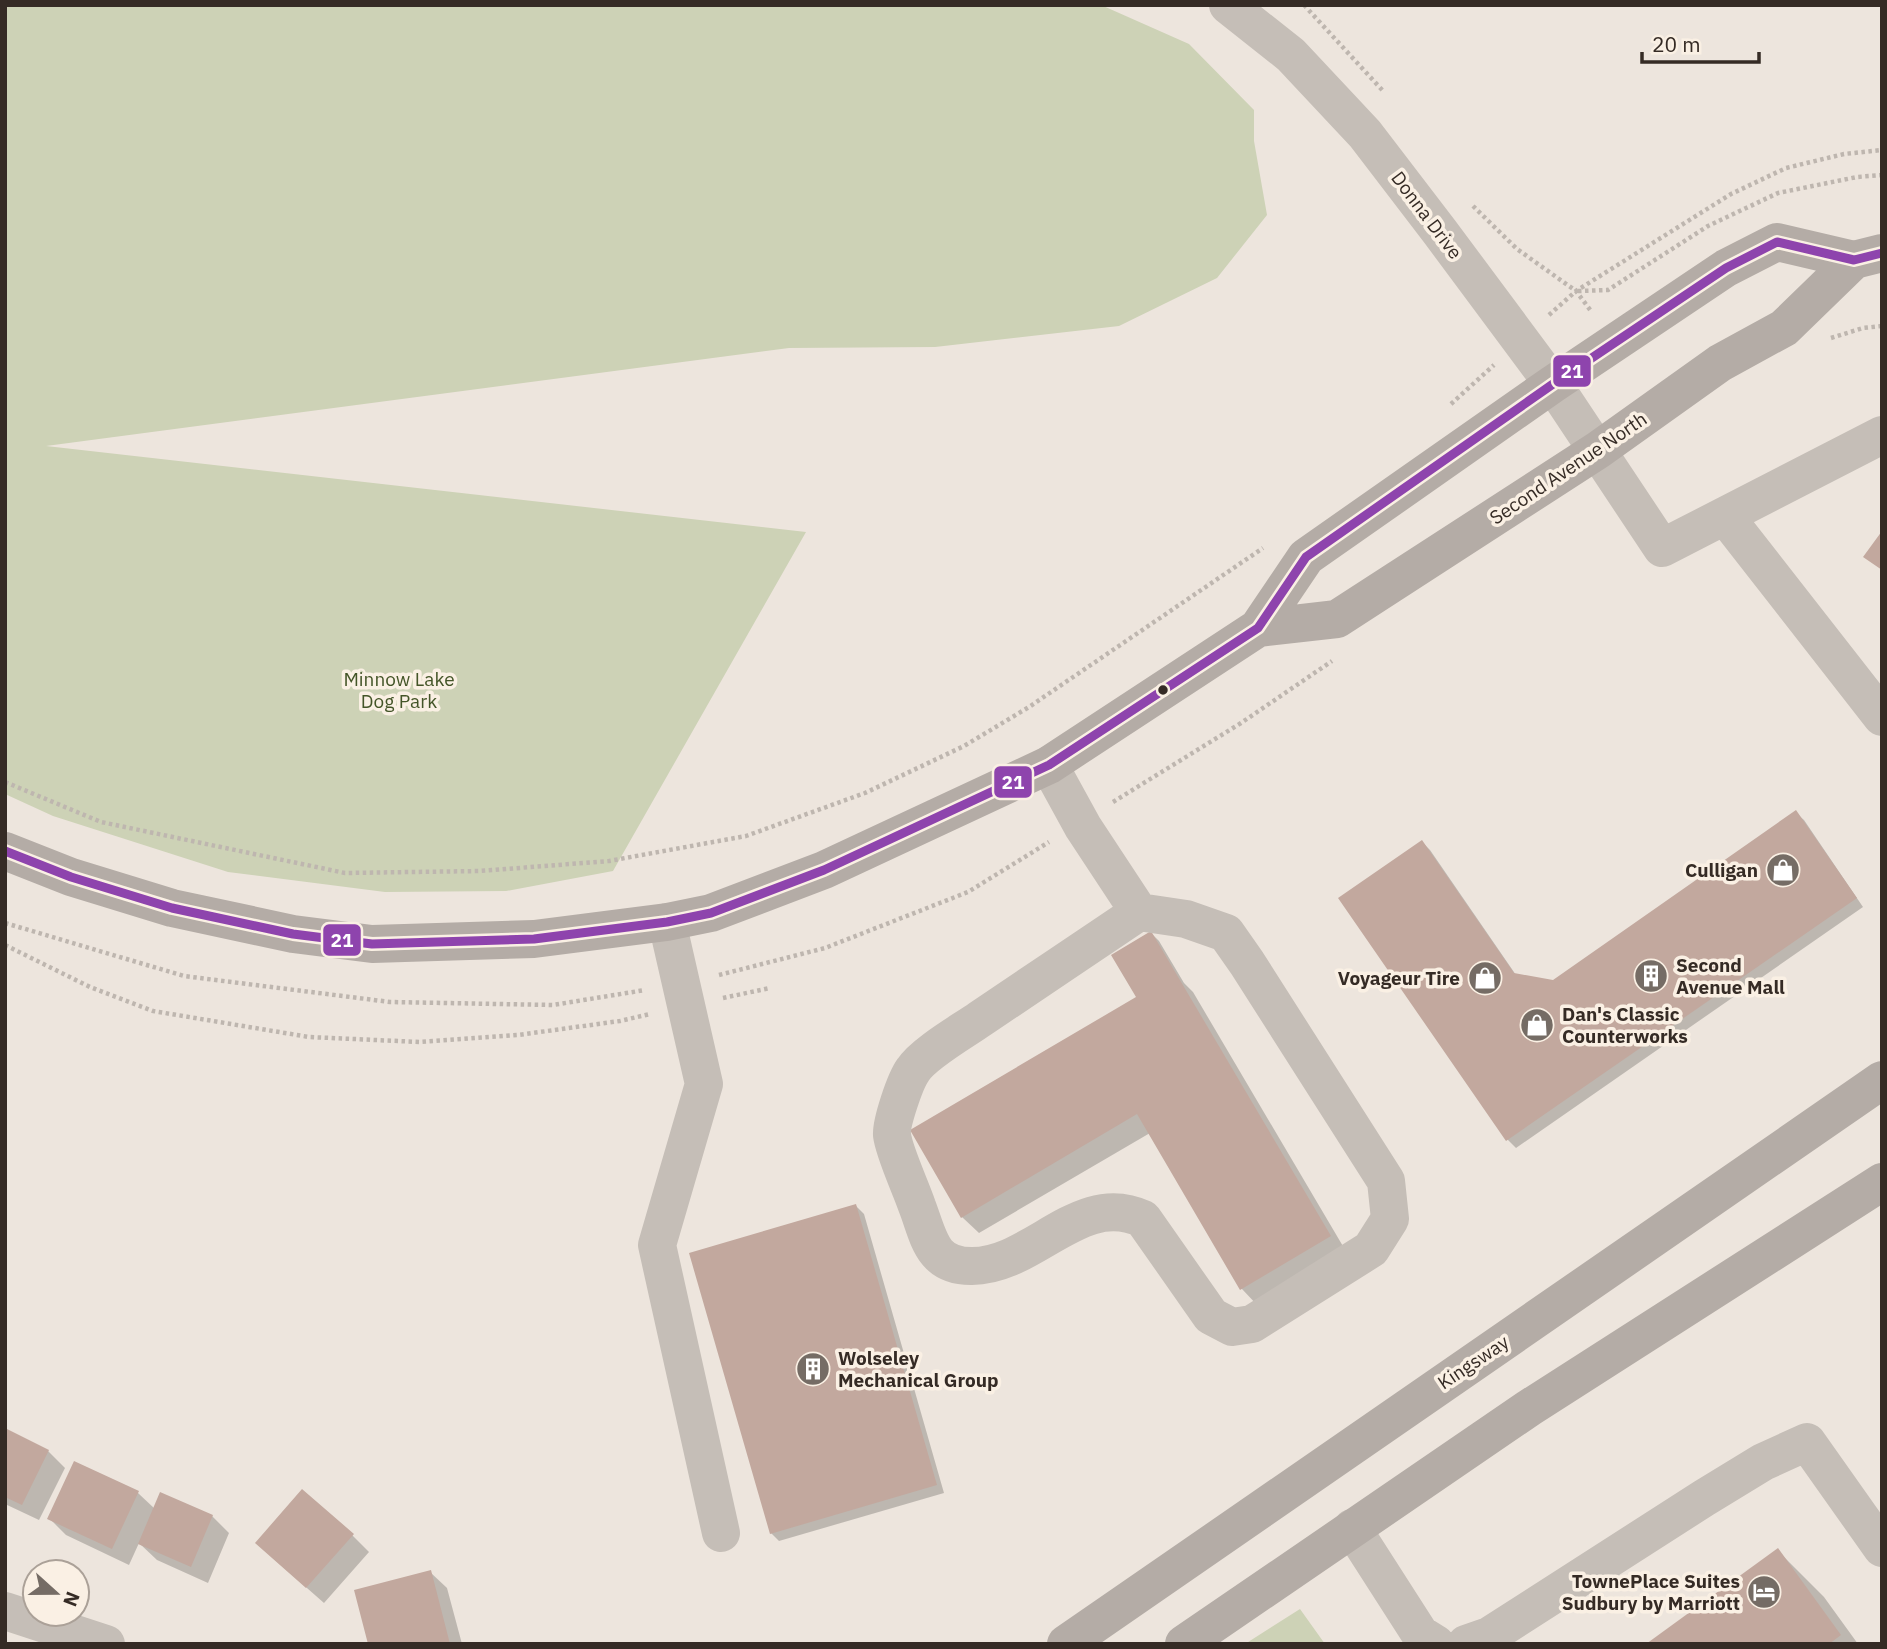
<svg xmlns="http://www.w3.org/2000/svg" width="1887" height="1649" viewBox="0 0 1887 1649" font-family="'IBM Plex Sans',sans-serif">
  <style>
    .green { fill: #cdd2b6 }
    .shadow { fill: #0003 }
    .building { fill: #c2a89e }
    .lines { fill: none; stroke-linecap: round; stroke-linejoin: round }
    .path { stroke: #beb6af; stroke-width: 4.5; stroke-dasharray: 3.5 3.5; stroke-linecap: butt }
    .minor { stroke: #c5beb7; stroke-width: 38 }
    .major { stroke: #b4aca6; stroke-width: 38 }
    .bus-1-casing { stroke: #faf0e4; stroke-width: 14 }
    .bus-1 { stroke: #8e44ad; stroke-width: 9 }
    .bus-dot { fill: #352b25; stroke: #faf0e4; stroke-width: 2.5 }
    .labels { text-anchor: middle; stroke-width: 7; stroke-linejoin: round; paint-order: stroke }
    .street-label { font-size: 19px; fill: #352b25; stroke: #faf0e4 }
    .park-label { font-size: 19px; fill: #445528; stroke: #faf0e4 }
    .poi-label { font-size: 19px; font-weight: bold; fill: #352b25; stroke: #faf0e4; text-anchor: end }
    .line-badge { stroke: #faf0e4; stroke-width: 2.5 }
    .badge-label { font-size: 19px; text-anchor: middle; font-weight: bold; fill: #fff }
  </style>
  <rect width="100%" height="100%" fill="#ede5dd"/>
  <!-- green -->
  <path class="green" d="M5 5H1101L1189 44 1254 110V141L1267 215 1217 278 1119 326 935 347 789 348 46 446 806 532 613 871 506 891 385 892 228 872 53 816 5 794Z
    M1300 1609 1325 1644H1245Z"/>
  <!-- shadow -->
  <path class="shadow" d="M1796 813 1804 820 1863 907 1516 1148 1508 1140 1341 899 1422 842 1430 850 1516 975 1553 982Z
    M1151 933 1159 941 1184 983 1193 992 1347 1253 1258 1306 1242 1289 1150 1133 979 1233 962 1217 1138 997Z
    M856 1206 864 1214 944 1493 779 1541 771 1533Z
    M5 1430 48 1451 65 1468 39 1520 5 1504Z
    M75 1463 138 1493 155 1509 212 1516 229 1533 208 1583 157 1560 139 1543 129 1565 66 1535 49 1518Z
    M352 1535 369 1552 324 1603 274 1559Z
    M1778 1551 1824 1597 1858 1644H1649Z
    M430 1572 447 1588 462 1644H369Z"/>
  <!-- building -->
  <path class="building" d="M1882 531V570L1863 557Z
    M1796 810 1857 898 1506 1141 1338 898 1422 840 1514 973 1553 980Z
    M1151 931 1331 1236 1240 1290 1137 1114 961 1218 910 1130 1136 997 1111 955Z
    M856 1204 937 1485 770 1534 689 1253Z
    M5 1428 49 1450 22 1505 5 1497Z
    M74 1461 139 1491 112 1549 47 1519Z
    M302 1489 354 1534 306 1588 255 1543Z
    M160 1492 213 1515 191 1567 138 1544Z
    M1778 1548 1841 1635 1829 1644H1646Z
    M431 1570 450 1644H368L354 1590Z"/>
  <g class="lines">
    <!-- path -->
    <path class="path" d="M1304 5 1384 92
      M1473 206 1517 249 1576 291 1591 311
      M1578 291 1608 290 1708 226 1778 193 1857 177 1882 175
      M1549 315 1576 291 1731 194 1786 168 1844 154 1882 150
      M1831 338 1863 328 1882 326
      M1451 404 1494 365
      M5 782 101 822 345 873 480 871 609 861 746 836 865 793 964 746 1029 707 1263 548
      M1113 802 1241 723 1332 661
      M5 923 184 976 390 1002 553 1005 645 990
      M5 945 90 987 153 1011 309 1037 420 1042 518 1035 620 1021 650 1014
      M719 975 825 948 968 892 1049 842
      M723 998 770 988"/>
    <!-- minor -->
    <path class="minor" d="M1228 5 1291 55 1365 134 1440 232 1553 384 1662 548 1882 435
      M1725 516 1882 717
      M1049 765 1083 827 1139 912 1186 919 1226 933 1247 963 1386 1181 1390 1219 1371 1249 1252 1324 1232 1327 1211 1316 1143 1219C1080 1189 1033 1267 971 1266 931 1266 929 1237 917 1206 911 1188 894 1152 892 1135 891 1123 905 1081 913 1070 924 1053 963 1031 980 1019 1033 983 1086 948 1139 912
      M667 922 704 1084 657 1245 721 1533
      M1352 1528 1420 1634 1436 1644
      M5 1611 106 1644
      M1466 1644 1489 1636 1704 1498 1763 1462 1807 1442 1882 1548"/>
    <!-- major -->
    <path class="major" d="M1258 628 1337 619 1598 450 1720 363 1784 328 1854 260
      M5 851 71 877 172 908 293 934 372 944 534 939 667 922 711 913 824 870 1049 765 1258 628 1306 557 1553 384 1726 268 1777 242 1854 260 1882 253
      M1066 1644 1882 1080
      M1184 1644 1529 1408 1882 1182"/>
    <!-- bus-1 casing -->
    <g class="bus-1-casing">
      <path id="bus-1" d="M5 851 71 877 172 908 293 934 372 944 534 939 667 922 711 913 824 870 1049 765 1258 628 1306 557 1553 384 1726 268 1777 242 1854 260 1882 253"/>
    </g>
    <!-- bus-1 -->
    <use href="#bus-1" class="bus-1"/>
  </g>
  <!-- icons -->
  <defs>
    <g id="shop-disc" transform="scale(1.75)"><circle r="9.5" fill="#756c65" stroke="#faf0e4"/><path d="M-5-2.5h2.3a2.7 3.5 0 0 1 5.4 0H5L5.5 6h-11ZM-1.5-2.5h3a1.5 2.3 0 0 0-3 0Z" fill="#fff"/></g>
    <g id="building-disc" transform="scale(1.75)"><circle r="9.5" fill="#756c65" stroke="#faf0e4"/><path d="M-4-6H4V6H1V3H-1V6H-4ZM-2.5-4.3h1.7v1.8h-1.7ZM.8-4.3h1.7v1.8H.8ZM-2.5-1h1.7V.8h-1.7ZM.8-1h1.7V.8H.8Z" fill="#fff"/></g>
    <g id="hotel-disc" transform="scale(1.75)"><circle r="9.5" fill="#756c65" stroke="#faf0e4"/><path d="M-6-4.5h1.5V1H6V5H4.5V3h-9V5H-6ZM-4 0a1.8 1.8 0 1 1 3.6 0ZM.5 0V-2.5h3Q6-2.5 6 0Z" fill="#fff"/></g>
  </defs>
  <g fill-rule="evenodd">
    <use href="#shop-disc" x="1783" y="870"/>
    <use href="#building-disc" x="1651" y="976"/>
    <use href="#shop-disc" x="1485" y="978"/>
    <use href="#shop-disc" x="1537" y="1025"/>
    <use href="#building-disc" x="813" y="1369"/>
    <use href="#hotel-disc" x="1764" y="1592"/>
  </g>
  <!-- markers -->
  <circle class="bus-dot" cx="1163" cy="690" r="6"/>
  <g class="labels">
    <!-- street labels -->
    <g class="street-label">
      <text transform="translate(1427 215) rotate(53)" y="7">Donna Drive</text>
      <text transform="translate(1568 468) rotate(-34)" y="7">Second Avenue North</text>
      <text transform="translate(1473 1362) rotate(-34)" y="7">Kingsway</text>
    </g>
    <!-- park labels -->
    <g class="park-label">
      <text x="399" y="686">Minnow Lake<tspan x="399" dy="22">Dog Park</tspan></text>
    </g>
    <!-- poi labels -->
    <g class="poi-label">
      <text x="1758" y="877">Culligan</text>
      <text x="1676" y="972" text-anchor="start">Second<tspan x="1676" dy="22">Avenue Mall</tspan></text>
      <text x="1460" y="985">Voyageur Tire</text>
      <text x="1562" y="1021" text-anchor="start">Dan's Classic<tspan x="1562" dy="22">Counterworks</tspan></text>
      <text x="838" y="1365" text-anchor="start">Wolseley<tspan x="838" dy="22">Mechanical Group</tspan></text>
      <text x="1740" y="1588">TownePlace Suites<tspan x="1740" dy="22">Sudbury by Marriott</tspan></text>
    </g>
  </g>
  <g class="line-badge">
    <rect x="1552" y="354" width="40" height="34" rx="7" fill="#8e44ad"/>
    <rect x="993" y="765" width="40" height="34" rx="7" fill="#8e44ad"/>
    <rect x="322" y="923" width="40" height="34" rx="7" fill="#8e44ad"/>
  </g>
  <g class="badge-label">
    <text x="1572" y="378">21</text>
    <text x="1013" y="789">21</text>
    <text x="342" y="947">21</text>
  </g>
  <!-- border -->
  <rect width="1887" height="1649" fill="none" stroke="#352b25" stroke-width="14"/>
  <!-- north arrow -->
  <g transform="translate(56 1593) rotate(111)"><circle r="33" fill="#faf0e4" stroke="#aba198" stroke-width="2"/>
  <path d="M0-5L12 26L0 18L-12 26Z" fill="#756c65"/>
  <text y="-10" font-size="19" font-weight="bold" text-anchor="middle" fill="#352b25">N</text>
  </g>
  <!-- scale -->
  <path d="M1642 52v10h117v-10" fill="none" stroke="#352b25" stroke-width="3.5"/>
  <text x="1652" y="52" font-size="21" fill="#352b25" stroke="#faf0e4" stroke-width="5" paint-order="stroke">20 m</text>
</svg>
